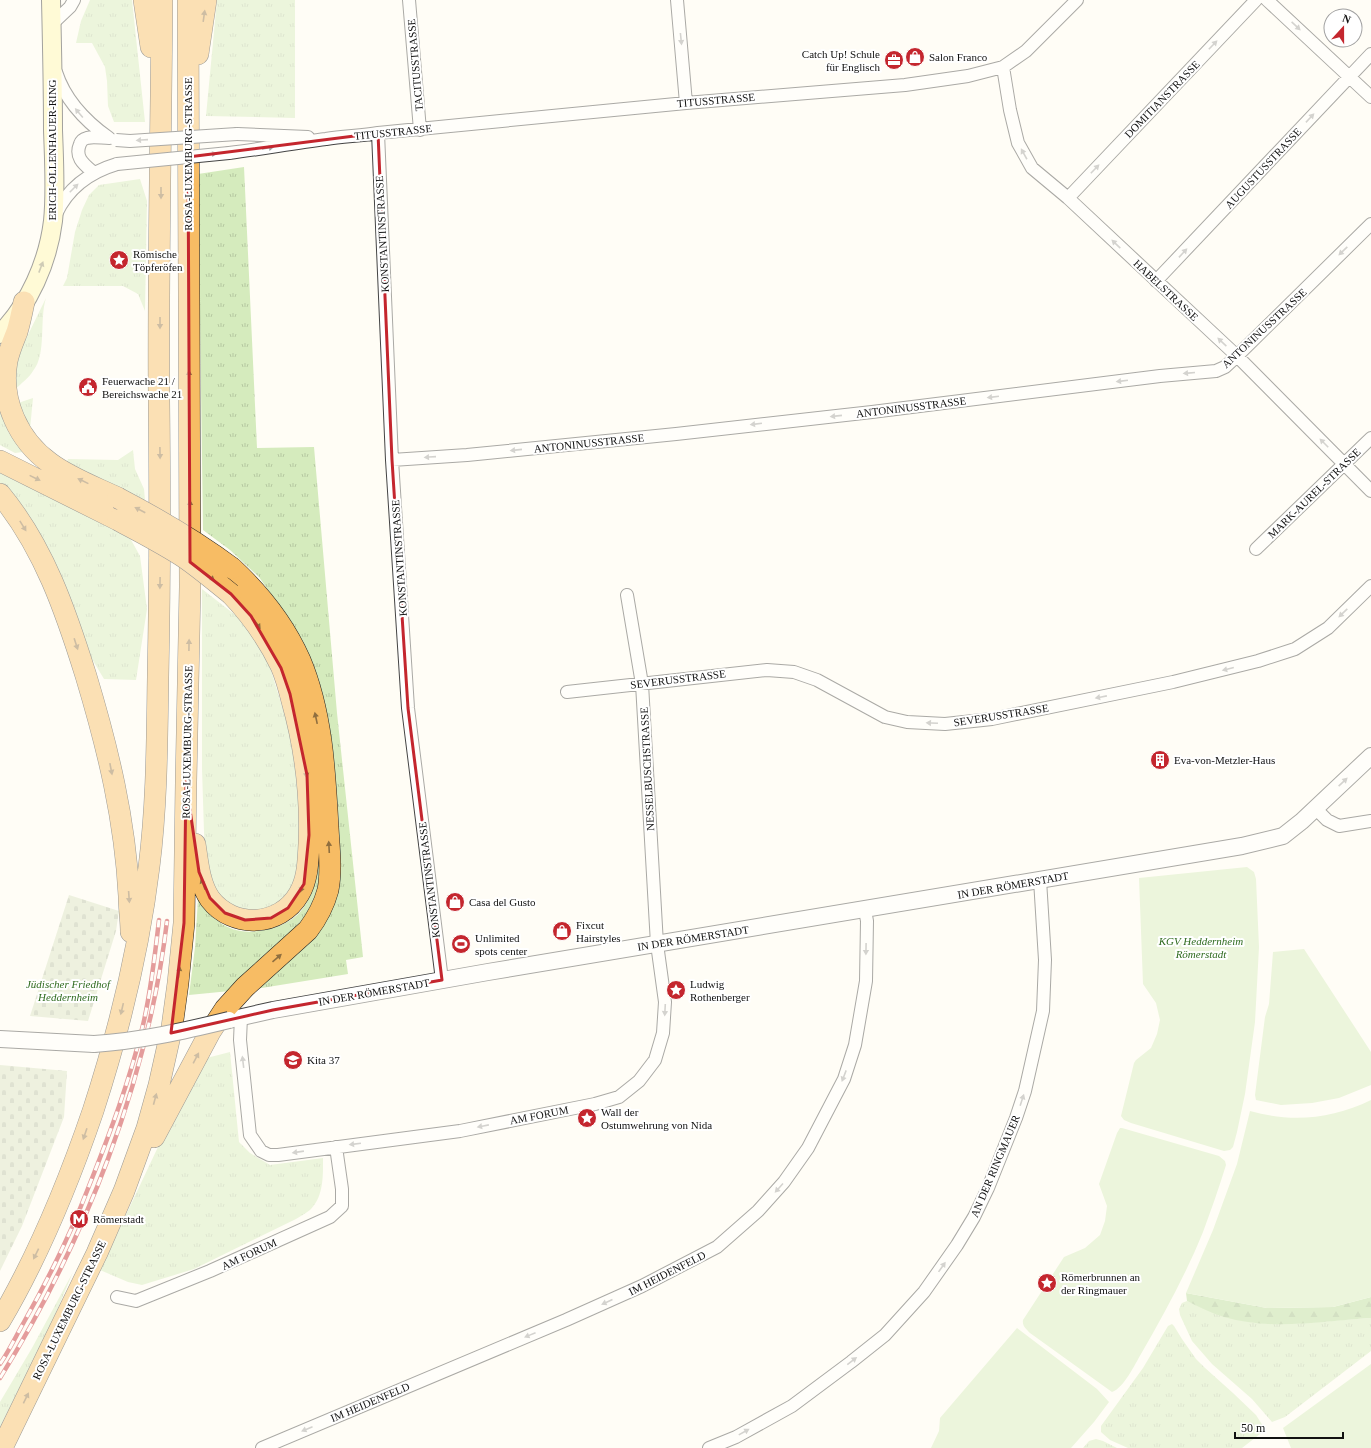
<svg xmlns="http://www.w3.org/2000/svg" width="1371" height="1448" viewBox="0 0 1371 1448" font-family="'Times New Roman',serif">
  <style>
    .grass { fill: url(#grass-tufts) }
    .forest { fill: url(#forest-firs) }
    .cemetery { fill: url(#cemetery-stones) }
    .garden { fill: #d5ebbd }
    .lines { fill: none; stroke-linecap: round; stroke-linejoin: round }
    .minor-casing { stroke: #444; stroke-width: 14 }
    .tertiary-casing { stroke: #444; stroke-width: 18 }
    .secondary-casing { stroke: #333; stroke-width: 20 }
    .trunk-casing { stroke: #222; stroke-width: 22 }
    .minor { stroke: #fff; stroke-width: 12 }
    .tertiary { stroke: #fff; stroke-width: 16 }
    .secondary { stroke: #fff6b0; stroke-width: 18 }
    .trunk { stroke: #f7bc64; stroke-width: 21 }
    .rail-casing { stroke: #c4262e; stroke-width: 4.5 }
    .rail { stroke: #fff; stroke-width: 3; stroke-dasharray: 9; stroke-linecap: butt }
    .minor-bridge-casing { stroke: #444; stroke-width: 14; stroke-linecap: butt }
    .tertiary-bridge-casing { stroke: #444; stroke-width: 18; stroke-linecap: butt }
    .trunk-bridge-casing { stroke: #222; stroke-width: 22; stroke-linecap: butt }
    .minor-bridge { stroke: #fff; stroke-width: 12 }
    .tertiary-bridge { stroke: #fff; stroke-width: 16 }
    .trunk-bridge { stroke: #f7bc64; stroke-width: 21 }
    .oneway { fill: #906f3f }
    .oneway2 { fill: #a0a0a0 }
    .oneway3 { fill: #948f68 }
    .marked { fill: none; stroke: #c4262e; stroke-width: 3; stroke-linejoin: round }
    .labels { text-anchor: middle; stroke-width: 4; stroke-linejoin: round; paint-order: stroke }
    .poi-label { font-size: 11px; fill: #111; stroke: #fff; text-anchor: start }
    .street-label { font-size: 11px; fill: #111; stroke: #fff }
    .park-label { font-size: 11px; font-style: italic; fill: #2f6b1f; stroke: #fff }
  </style>
  <defs>
    <pattern id="grass-tufts" width="24" height="20" patternUnits="userSpaceOnUse"><rect width="24" height="20" fill="#d5ebbd"/><path d="M3 7l-1-3M5 7V3M7 7l1-3M15 17l-1-3M17 17v-4M19 17l1-3" fill="none" stroke="#b6c8a1"/></pattern>
    <pattern id="forest-firs" width="22" height="20" patternUnits="userSpaceOnUse"><rect width="22" height="20" fill="#b9dc9c"/><path d="M5 1l3.5 6h-7zM16 11l3.5 6h-7z" fill="#9ebc85"/></pattern>
    <pattern id="cemetery-stones" width="16" height="16" patternUnits="userSpaceOnUse"><rect width="16" height="16" fill="#d9e3c4"/><path d="M2 7V4a2 2 0 0 1 4 0v3zM10 15v-3a2 2 0 0 1 4 0v3z" fill="#b9c2a7"/></pattern>
  </defs>
  <rect width="100%" height="100%" fill="#fffdf5"/>
  <!-- grass -->
  <path class="grass" d="M90 0H132L145 122H114L108 106 107 81 105 67 92 43H76L81 21Z
    M217 0H295V118L206 116Z
    M244 167 257 448 314 447 337 713 363 957 346 960 348 974 250 990 310 936 340 867 338 809 323 724 287 617 259 577 230 550 203 530 198 174Z
    M140 179 147 201 145 311 138 294 123 286H63L67 278 75 232 82 210 89 195 99 185Z
    M46 298C39 320 47 354 33 371 29 378 21 383 16 389L15 366 22 347Z
    M33 398 30 429 18 403Z
    M0 412 9 433 23 452 15 453 0 445Z
    M133 450 135 469 144 489 145 500 66 464 68 459 118 460Z
    M0 472 130 538 140 556 147 609 136 680 104 679 83 644 0 487Z
    M233 580C255 603 275 626 288 655 311 704 317 760 320 814 321 835 323 856 320 877 318 888 314 899 309 909 298 930 276 944 259 960 249 970 239 981 230 991L189 995 195 947 198 899C212 920 230 935 258 931 273 929 290 924 301 911 326 881 319 830 315 794 311 747 306 699 285 656 272 629 254 606 233 585Z
    M202 589 243 621 266 654 292 739 302 833 296 884 287 901 246 915 217 897 205 863 202 769Z
    M230 1052 239 1142 250 1153 270 1165 323 1158C323 1175 324 1197 310 1210 306 1213 301 1216 296 1219L194 1269 142 1285 128 1282 100 1270 199 1060Z
    M73 1272 52 1322 0 1427V1402L32 1348Z
    M1187 1301C1204 1309 1232 1319 1251 1322 1291 1327 1331 1320 1371 1318V1351L1285 1417 1272 1422 1252 1399 1212 1364 1192 1341 1180 1315 1179 1309 1182 1303Z
    M1172 1324 1174 1326 1182 1339 1196 1359 1204 1367 1233 1393 1256 1415 1263 1426V1429L1260 1434 1242 1448H1128L1110 1440 1101 1432V1426L1143 1368 1168 1326Z
    M1096 1439 1103 1441 1117 1448H1083L1089 1441Z"/>
  <!-- forest -->
  <path class="forest" d="M1186 1293 1267 1308 1333 1307 1371 1297V1318C1323 1321 1271 1331 1224 1317 1211 1313 1199 1307 1187 1301Z"/>
  <!-- cemetery -->
  <path class="cemetery" d="M69 895 119 911 116 931 88 1021 30 1016Z
    M0 1065 67 1071 64 1117 22 1226 0 1271Z"/>
  <!-- garden -->
  <path class="garden" d="M1247 867 1254 872 1256 879 1259 947 1255 1022 1245 1094 1237 1132 1233 1147 1230 1150 1224 1151 1131 1123 1124 1120 1121 1116 1134 1063 1136 1060 1151 1048 1157 1034 1160 1020 1156 1003 1143 984 1139 878Z
    M1304 949 1371 1052V1085L1339 1098 1312 1103 1281 1105 1256 1100 1255 1095 1265 1017 1269 1004 1273 952Z
    M1371 1100V1297L1333 1307 1267 1308 1186 1293 1213 1230 1237 1164 1250 1111C1292 1123 1332 1119 1371 1100Z
    M1120 1128H1122L1219 1156 1225 1161 1226 1165C1219 1188 1211 1210 1203 1232 1186 1274 1164 1314 1141 1354 1135 1364 1124 1388 1112 1392L1030 1333C1026 1329 1022 1326 1023 1320L1064 1257 1085 1248 1100 1235 1105 1221 1107 1206 1099 1184 1117 1133Z
    M1017 1328 1097 1389 1109 1402 1094 1422 1071 1448H931L939 1431 940 1418Z
    M1371 1364V1448H1291L1283 1428Z"/>
  <g class="lines">
    <!-- minor casing -->
    <g class="minor-casing">
      <path id="minor" d="M409 0 420 130
        M677 0 686 103
        M1267 0 1371 97
        M51 25 70 7 74 0
        M1003 67 1010 110 1018 143 1032 168 1068 198 1237 356 1371 491
        M56 72C65 100 85 121 109 138
        M378 133 392 460 408 708 442 980
        M237 134 308 137
        M229 153C262 149 293 143 326 139 343 136 361 136 378 133L686 103 905 85 968 76 1003 67 1026 51 1077 0
        M94 173C85 165 74 158 80 144 81 141 83 139 87 138 93 136 102 138 109 138
        M1068 198 1256 0
        M56 214C68 188 90 172 117 164
        M1156 281 1371 54
        M392 460 467 455 676 434 872 412 1160 376 1216 371 1225 367 1237 356 1371 224
        M1256 549 1371 438
        M567 692 767 670 794 672 817 680 885 717 907 722 945 724 992 719 1173 682 1258 661 1295 649 1328 628 1371 586
        M1315 808 1327 820 1339 826 1371 821
        M241 1017 240 1040 250 1135 261 1151 269 1155H278L460 1131 595 1104 619 1097 639 1081 655 1060 663 1033 665 1002 657 944 642 684 627 595
        M117 1297 136 1301 210 1271 330 1217 342 1206V1189L336 1147
        M262 1448 566 1320 642 1286 717 1247 758 1211 784 1182 808 1148 844 1079 855 1045 866 981 867 921 865 910
        M709 1448 736 1437 792 1406 851 1362 885 1335 924 1292 957 1245 974 1217 988 1188 1016 1118 1025 1091 1043 1011 1045 960 1040 880"/>
    </g>
    <!-- tertiary casing -->
    <g class="tertiary-casing">
      <path id="tertiary" d="M229 1020 273 1010 488 972 1242 846 1283 836 1302 821 1371 756
        M0 1039 94 1044"/>
    </g>
    <!-- secondary casing -->
    <g class="secondary-casing">
      <path id="secondary" d="M0 334C29 305 48 262 53 221 56 192 54 160 53 130 53 87 52 43 51 0"/>
    </g>
    <!-- trunk casing -->
    <g class="trunk-casing">
      <path id="trunk" d="M144 0 151 47
        M198 54 206 0
        M24 302C22 312 20 322 17 332 13 342 9 351 7 361 0 400 18 440 50 463 70 478 95 487 118 498
        M0 461 118 520
        M0 494C44 547 66 612 86 676 108 749 125 819 129 896 129 908 131 920 131 932
        M195 844C198 862 199 883 210 899 233 929 280 927 299 894 308 879 308 861 309 844 311 796 305 747 292 701 289 689 286 677 281 666 268 639 252 616 231 594
        M154 1137 210 1032 225 1009 245 987 308 930C317 918 324 905 328 890 332 870 329 847 328 827 325 771 322 712 300 660 284 624 260 594 232 568
        M0 1321C39 1255 68 1184 93 1111 119 1031 139 950 149 867 157 804 157 741 158 677 160 585 160 492 159 400 158 267 161 133 162 0
        M2 1448 97 1253 124 1191 147 1128 159 1085 172 1027 178 983 184 923 186 782 190 587 188 0"/>
    </g>
    <!-- minor -->
    <use href="#minor" class="minor"/>
    <!-- tertiary -->
    <use href="#tertiary" class="tertiary"/>
    <!-- secondary -->
    <use href="#secondary" class="secondary"/>
    <!-- trunk -->
    <use href="#trunk" class="trunk"/>
    <!-- rail casing -->
    <g class="rail-casing">
      <path id="rail" d="M0 1364C9 1351 16 1336 24 1322 49 1278 71 1233 89 1186 110 1133 130 1080 143 1025 151 991 155 955 159 920
        M0 1378C85 1241 148 1081 167 921"/>
    </g>
    <!-- rail -->
    <use href="#rail" class="rail"/>
    <!-- minor-bridge casing -->
    <g class="minor-bridge-casing">
      <path id="minor-bridge" d="M116 140 130 141 237 134
        M117 164 229 153"/>
    </g>
    <!-- tertiary-bridge casing -->
    <g class="tertiary-bridge-casing">
      <path id="tertiary-bridge" d="M94 1044C140 1041 184 1031 229 1020"/>
    </g>
    <!-- trunk-bridge casing -->
    <g class="trunk-bridge-casing">
      <path id="trunk-bridge" d="M118 498C158 519 196 541 232 568
        M118 520C140 532 164 544 185 558 201 569 216 582 231 594"/>
    </g>
    <!-- minor-bridge -->
    <use href="#minor-bridge" class="minor-bridge"/>
    <!-- tertiary-bridge -->
    <use href="#tertiary-bridge" class="tertiary-bridge"/>
    <!-- trunk-bridge -->
    <use href="#trunk-bridge" class="trunk-bridge"/>
  </g>
  <!-- one-way arrows -->
  <defs><path id="oneway-solid" d="M-6-.8H1V-3.2L6.5 0L1 3.2V.8H-6Z"/></defs>
  <g class="oneway">
    <use href="#oneway-solid" transform="translate(204 16) rotate(-82)"/>
    <use href="#oneway-solid" transform="translate(161 193) rotate(90)"/>
    <use href="#oneway-solid" transform="translate(160 323) rotate(90)"/>
    <use href="#oneway-solid" transform="translate(189 376) rotate(-90)"/>
    <use href="#oneway-solid" transform="translate(160 453) rotate(89)"/>
    <use href="#oneway-solid" transform="translate(35 478) rotate(26)"/>
    <use href="#oneway-solid" transform="translate(83 481) rotate(-154)"/>
    <use href="#oneway-solid" transform="translate(190 506) rotate(-90)"/>
    <use href="#oneway-solid" transform="translate(140 510) rotate(-152)"/>
    <use href="#oneway-solid" transform="translate(23 526) rotate(58)"/>
    <use href="#oneway-solid" transform="translate(210 577) rotate(39)"/>
    <use href="#oneway-solid" transform="translate(160 583) rotate(91)"/>
    <use href="#oneway-solid" transform="translate(257 624) rotate(55)"/>
    <use href="#oneway-solid" transform="translate(76 644) rotate(72)"/>
    <use href="#oneway-solid" transform="translate(189 645) rotate(-89)"/>
    <use href="#oneway-solid" transform="translate(316 718) rotate(-102)"/>
    <use href="#oneway-solid" transform="translate(111 769) rotate(79)"/>
    <use href="#oneway-solid" transform="translate(306 772) rotate(83)"/>
    <use href="#oneway-solid" transform="translate(329 847) rotate(-93)"/>
    <use href="#oneway-solid" transform="translate(203 884) rotate(-111)"/>
    <use href="#oneway-solid" transform="translate(302 887) rotate(111)"/>
    <use href="#oneway-solid" transform="translate(129 897) rotate(86)"/>
    <use href="#oneway-solid" transform="translate(277 958) rotate(-41)"/>
    <use href="#oneway-solid" transform="translate(179 972) rotate(-84)"/>
    <use href="#oneway-solid" transform="translate(122 1009) rotate(103)"/>
    <use href="#oneway-solid" transform="translate(196 1058) rotate(-62)"/>
    <use href="#oneway-solid" transform="translate(155 1099) rotate(-75)"/>
    <use href="#oneway-solid" transform="translate(85 1134) rotate(109)"/>
    <use href="#oneway-solid" transform="translate(36 1254) rotate(116)"/>
    <use href="#oneway-solid" transform="translate(26 1398) rotate(-64)"/>
  </g>
  <g class="oneway2">
    <use href="#oneway-solid" transform="translate(1296 26) rotate(43)"/>
    <use href="#oneway-solid" transform="translate(681 39) rotate(84)"/>
    <use href="#oneway-solid" transform="translate(1213 45) rotate(-46)"/>
    <use href="#oneway-solid" transform="translate(79 113) rotate(-130)"/>
    <use href="#oneway-solid" transform="translate(1310 118) rotate(-47)"/>
    <use href="#oneway-solid" transform="translate(142 140) rotate(176)"/>
    <use href="#oneway-solid" transform="translate(268 148) rotate(-10)"/>
    <use href="#oneway-solid" transform="translate(211 154) rotate(-6)"/>
    <use href="#oneway-solid" transform="translate(1024 154) rotate(-119)"/>
    <use href="#oneway-solid" transform="translate(1095 169) rotate(-46)"/>
    <use href="#oneway-solid" transform="translate(74 188) rotate(-45)"/>
    <use href="#oneway-solid" transform="translate(1116 244) rotate(-136)"/>
    <use href="#oneway-solid" transform="translate(1343 251) rotate(136)"/>
    <use href="#oneway-solid" transform="translate(1183 253) rotate(-47)"/>
    <use href="#oneway-solid" transform="translate(1222 342) rotate(-137)"/>
    <use href="#oneway-solid" transform="translate(1189 373) rotate(175)"/>
    <use href="#oneway-solid" transform="translate(1122 381) rotate(173)"/>
    <use href="#oneway-solid" transform="translate(993 397) rotate(173)"/>
    <use href="#oneway-solid" transform="translate(836 416) rotate(174)"/>
    <use href="#oneway-solid" transform="translate(756 424) rotate(173)"/>
    <use href="#oneway-solid" transform="translate(1324 443) rotate(-135)"/>
    <use href="#oneway-solid" transform="translate(516 450) rotate(174)"/>
    <use href="#oneway-solid" transform="translate(430 457) rotate(176)"/>
    <use href="#oneway-solid" transform="translate(1343 613) rotate(136)"/>
    <use href="#oneway-solid" transform="translate(1228 669) rotate(166)"/>
    <use href="#oneway-solid" transform="translate(1101 697) rotate(169)"/>
    <use href="#oneway-solid" transform="translate(932 723) rotate(-177)"/>
    <use href="#oneway-solid" transform="translate(1343 782) rotate(-43)"/>
    <use href="#oneway-solid" transform="translate(866 949) rotate(91)"/>
    <use href="#oneway-solid" transform="translate(665 1010) rotate(93)"/>
    <use href="#oneway-solid" transform="translate(243 1062) rotate(-97)"/>
    <use href="#oneway-solid" transform="translate(844 1076) rotate(111)"/>
    <use href="#oneway-solid" transform="translate(1022 1100) rotate(-72)"/>
    <use href="#oneway-solid" transform="translate(483 1126) rotate(169)"/>
    <use href="#oneway-solid" transform="translate(355 1144) rotate(173)"/>
    <use href="#oneway-solid" transform="translate(298 1152) rotate(172)"/>
    <use href="#oneway-solid" transform="translate(779 1188) rotate(132)"/>
    <use href="#oneway-solid" transform="translate(942 1267) rotate(-55)"/>
    <use href="#oneway-solid" transform="translate(607 1302) rotate(156)"/>
    <use href="#oneway-solid" transform="translate(530 1335) rotate(158)"/>
    <use href="#oneway-solid" transform="translate(852 1361) rotate(-38)"/>
    <use href="#oneway-solid" transform="translate(307 1429) rotate(157)"/>
    <use href="#oneway-solid" transform="translate(744 1432) rotate(-29)"/>
  </g>
  <use class="oneway3" href="#oneway-solid" transform="translate(41 267) rotate(-69)"/>
  <!-- marked area -->
  <path d="M0 0H1371V1448H0ZM378 133 392 460 408 708 442 980 273 1010 171 1033 184 923 186 782 199 872 210 898 225 913 245 920 271 918 288 908 304 884 309 835 307 775 290 694 281 668 251 616 231 594 190 562 188 157Z" fill="#fffdf5" fill-opacity=".55" fill-rule="evenodd"/>
  <path class="marked" d="M378 133 392 460 408 708 442 980 273 1010 171 1033 184 923 186 782 199 872 210 898 225 913 245 920 271 918 288 908 304 884 309 835 307 775 290 694 281 668 251 616 231 594 190 562 188 157Z"/>
  <!-- icons -->
  <defs>
    <g id="shop-disc" transform="scale(1)"><circle r="9.5" fill="#c4262e" stroke="#fff"/><path d="M-5-2.5h2.3a2.7 3.5 0 0 1 5.4 0H5L5.5 6h-11ZM-1.5-2.5h3a1.5 2.3 0 0 0-3 0Z" fill="#fff"/></g>
    <g id="office-disc" transform="scale(1)"><circle r="9.5" fill="#c4262e" stroke="#fff"/><path d="M-6-3h4V-5.5h4V-3h4V5H-6ZM-1-4.5V-3h2v-1.5ZM-6 0V1H6V0Z" fill="#fff"/></g>
    <g id="sight-disc" transform="scale(1)"><circle r="9.5" fill="#c4262e" stroke="#fff"/><path d="M0-6L1.8-2.2L6-1.7L2.9 1.2L3.7 5.4L0 3.3L-3.7 5.4L-2.9 1.2L-6-1.7L-1.8-2.2Z" fill="#fff"/></g>
    <g id="civic-disc" transform="scale(1)"><circle r="9.5" fill="#c4262e" stroke="#fff"/><path d="M-.6-6.5H3V-4.5H.6V-3L4-1V1h2V6H-6V1h2V-1L-.6-3ZM-1.2 2.5V6h2.4V2.5Z" fill="#fff"/></g>
    <g id="building-disc" transform="scale(1)"><circle r="9.5" fill="#c4262e" stroke="#fff"/><path d="M-4-6H4V6H1V3H-1V6H-4ZM-2.5-4.3h1.7v1.8h-1.7ZM.8-4.3h1.7v1.8H.8ZM-2.5-1h1.7V.8h-1.7ZM.8-1h1.7V.8H.8Z" fill="#fff"/></g>
    <g id="stadium-disc" transform="scale(1)"><circle r="9.5" fill="#c4262e" stroke="#fff"/><path d="M0-5a6.5 5 0 1 0 0 10a6.5 5 0 1 0 0-10ZM-3.5-1.8h7v3.6h-7Z" fill="#fff"/></g>
    <g id="school-disc" transform="scale(1)"><circle r="9.5" fill="#c4262e" stroke="#fff"/><path d="M0-5L7-2L0 1L-7-2ZM-4 1L0 2.5L4 1V4Q0 6-4 4Z" fill="#fff"/></g>
    <g id="metro-disc" transform="scale(1)"><circle r="9.5" fill="#c4262e" stroke="#fff"/><path d="M-5.5 5V-5H-3L0 0L3-5H5.5V5H3V-.5L0 4L-3-.5V5Z" fill="#fff"/></g>
  </defs>
  <g fill-rule="evenodd">
    <use href="#shop-disc" x="915" y="57"/>
    <use href="#office-disc" x="894" y="60"/>
    <use href="#sight-disc" x="119" y="260"/>
    <use href="#civic-disc" x="88" y="387"/>
    <use href="#building-disc" x="1160" y="760"/>
    <use href="#shop-disc" x="455" y="902"/>
    <use href="#shop-disc" x="562" y="931"/>
    <use href="#stadium-disc" x="461" y="944"/>
    <use href="#sight-disc" x="676" y="990"/>
    <use href="#school-disc" x="293" y="1060"/>
    <use href="#sight-disc" x="587" y="1118"/>
    <use href="#metro-disc" x="79" y="1219"/>
    <use href="#sight-disc" x="1047" y="1283"/>
  </g>
  <g class="labels">
    <!-- poi labels -->
    <g class="poi-label">
      <text x="880" y="58" text-anchor="end">Catch Up! Schule<tspan x="880" dy="13">für Englisch</tspan></text>
      <text x="929" y="61">Salon Franco</text>
      <text x="133" y="258">Römische<tspan x="133" dy="13">Töpferöfen</tspan></text>
      <text x="102" y="385">Feuerwache 21 /<tspan x="102" dy="13">Bereichswache 21</tspan></text>
      <text x="1174" y="764">Eva-von-Metzler-Haus</text>
      <text x="469" y="906">Casa del Gusto</text>
      <text x="576" y="929">Fixcut<tspan x="576" dy="13">Hairstyles</tspan></text>
      <text x="475" y="942">Unlimited<tspan x="475" dy="13">spots center</tspan></text>
      <text x="690" y="988">Ludwig<tspan x="690" dy="13">Rothenberger</tspan></text>
      <text x="307" y="1064">Kita 37</text>
      <text x="601" y="1116">Wall der<tspan x="601" dy="13">Ostumwehrung von Nida</tspan></text>
      <text x="93" y="1223">Römerstadt</text>
      <text x="1061" y="1281">Römerbrunnen an<tspan x="1061" dy="13">der Ringmauer</tspan></text>
    </g>
    <!-- street labels -->
    <g class="street-label">
      <text transform="translate(415 65) rotate(-95)" y="4">TACITUSSTRASSE</text>
      <text transform="translate(1162 99) rotate(-46)" y="4">DOMITIANSTRASSE</text>
      <text transform="translate(716 100) rotate(-5)" y="4">TITUSSTRASSE</text>
      <text transform="translate(393 132) rotate(-6)" y="4">TITUSSTRASSE</text>
      <text transform="translate(52 150) rotate(-90)" y="4">ERICH-OLLENHAUER-RING</text>
      <text transform="translate(188 154) rotate(-90)" y="4">ROSA-LUXEMBURG-STRASSE</text>
      <text transform="translate(1263 168) rotate(-47)" y="4">AUGUSTUSSTRASSE</text>
      <text transform="translate(382 234) rotate(-93)" y="4">KONSTANTINSTRASSE</text>
      <text transform="translate(1166 290) rotate(43)" y="4">HABELSTRASSE</text>
      <text transform="translate(1264 328) rotate(-43)" y="4">ANTONINUSSTRASSE</text>
      <text transform="translate(911 407) rotate(-7)" y="4">ANTONINUSSTRASSE</text>
      <text transform="translate(589 443) rotate(-6)" y="4">ANTONINUSSTRASSE</text>
      <text transform="translate(1314 493) rotate(-44)" y="4">MARK-AUREL-STRASSE</text>
      <text transform="translate(399 558) rotate(-94)" y="4">KONSTANTINSTRASSE</text>
      <text transform="translate(678 679) rotate(-7)" y="4">SEVERUSSTRASSE</text>
      <text transform="translate(1001 715) rotate(-9)" y="4">SEVERUSSTRASSE</text>
      <text transform="translate(187 742) rotate(-89)" y="4">ROSA-LUXEMBURG-STRASSE</text>
      <text transform="translate(647 769) rotate(-93)" y="4">NESSELBUSCHSTRASSE</text>
      <text transform="translate(429 880) rotate(-97)" y="4">KONSTANTINSTRASSE</text>
      <text transform="translate(1013 885) rotate(-10)" y="4">IN DER RÖMERSTADT</text>
      <text transform="translate(693 938) rotate(-9)" y="4">IN DER RÖMERSTADT</text>
      <text transform="translate(374 992) rotate(-10)" y="4">IN DER RÖMERSTADT</text>
      <text transform="translate(539 1115) rotate(-11)" y="4">AM FORUM</text>
      <text transform="translate(995 1166) rotate(-67)" y="4">AN DER RINGMAUER</text>
      <text transform="translate(249 1254) rotate(-25)" y="4">AM FORUM</text>
      <text transform="translate(667 1273) rotate(-27)" y="4">IM HEIDENFELD</text>
      <text transform="translate(69 1310) rotate(-64)" y="4">ROSA-LUXEMBURG-STRASSE</text>
      <text transform="translate(370 1402) rotate(-23)" y="4">IM HEIDENFELD</text>
    </g>
    <!-- park labels -->
    <g class="park-label">
      <text x="1201" y="945">KGV Heddernheim<tspan x="1201" dy="13">Römerstadt</tspan></text>
      <text x="68" y="988">Jüdischer Friedhof<tspan x="68" dy="13">Heddernheim</tspan></text>
    </g>
  </g>
  <!-- north arrow -->
  <g transform="translate(1343 28) rotate(21)"><circle r="19" fill="#ffffff" stroke="#a0a0a0"/>
  <path d="M0-3L7 15L0 10L-7 15Z" fill="#c4262e"/>
  <text y="-6" font-size="11" font-weight="bold" text-anchor="middle" fill="#111111">N</text>
  </g>
  <!-- scale -->
  <path d="M1235 1432v6h108v-6" fill="none" stroke="#111111" stroke-width="2"/>
  <text x="1241" y="1432" font-size="12" fill="#111111" stroke="#ffffff" stroke-width="3" paint-order="stroke">50 m</text>
</svg>
